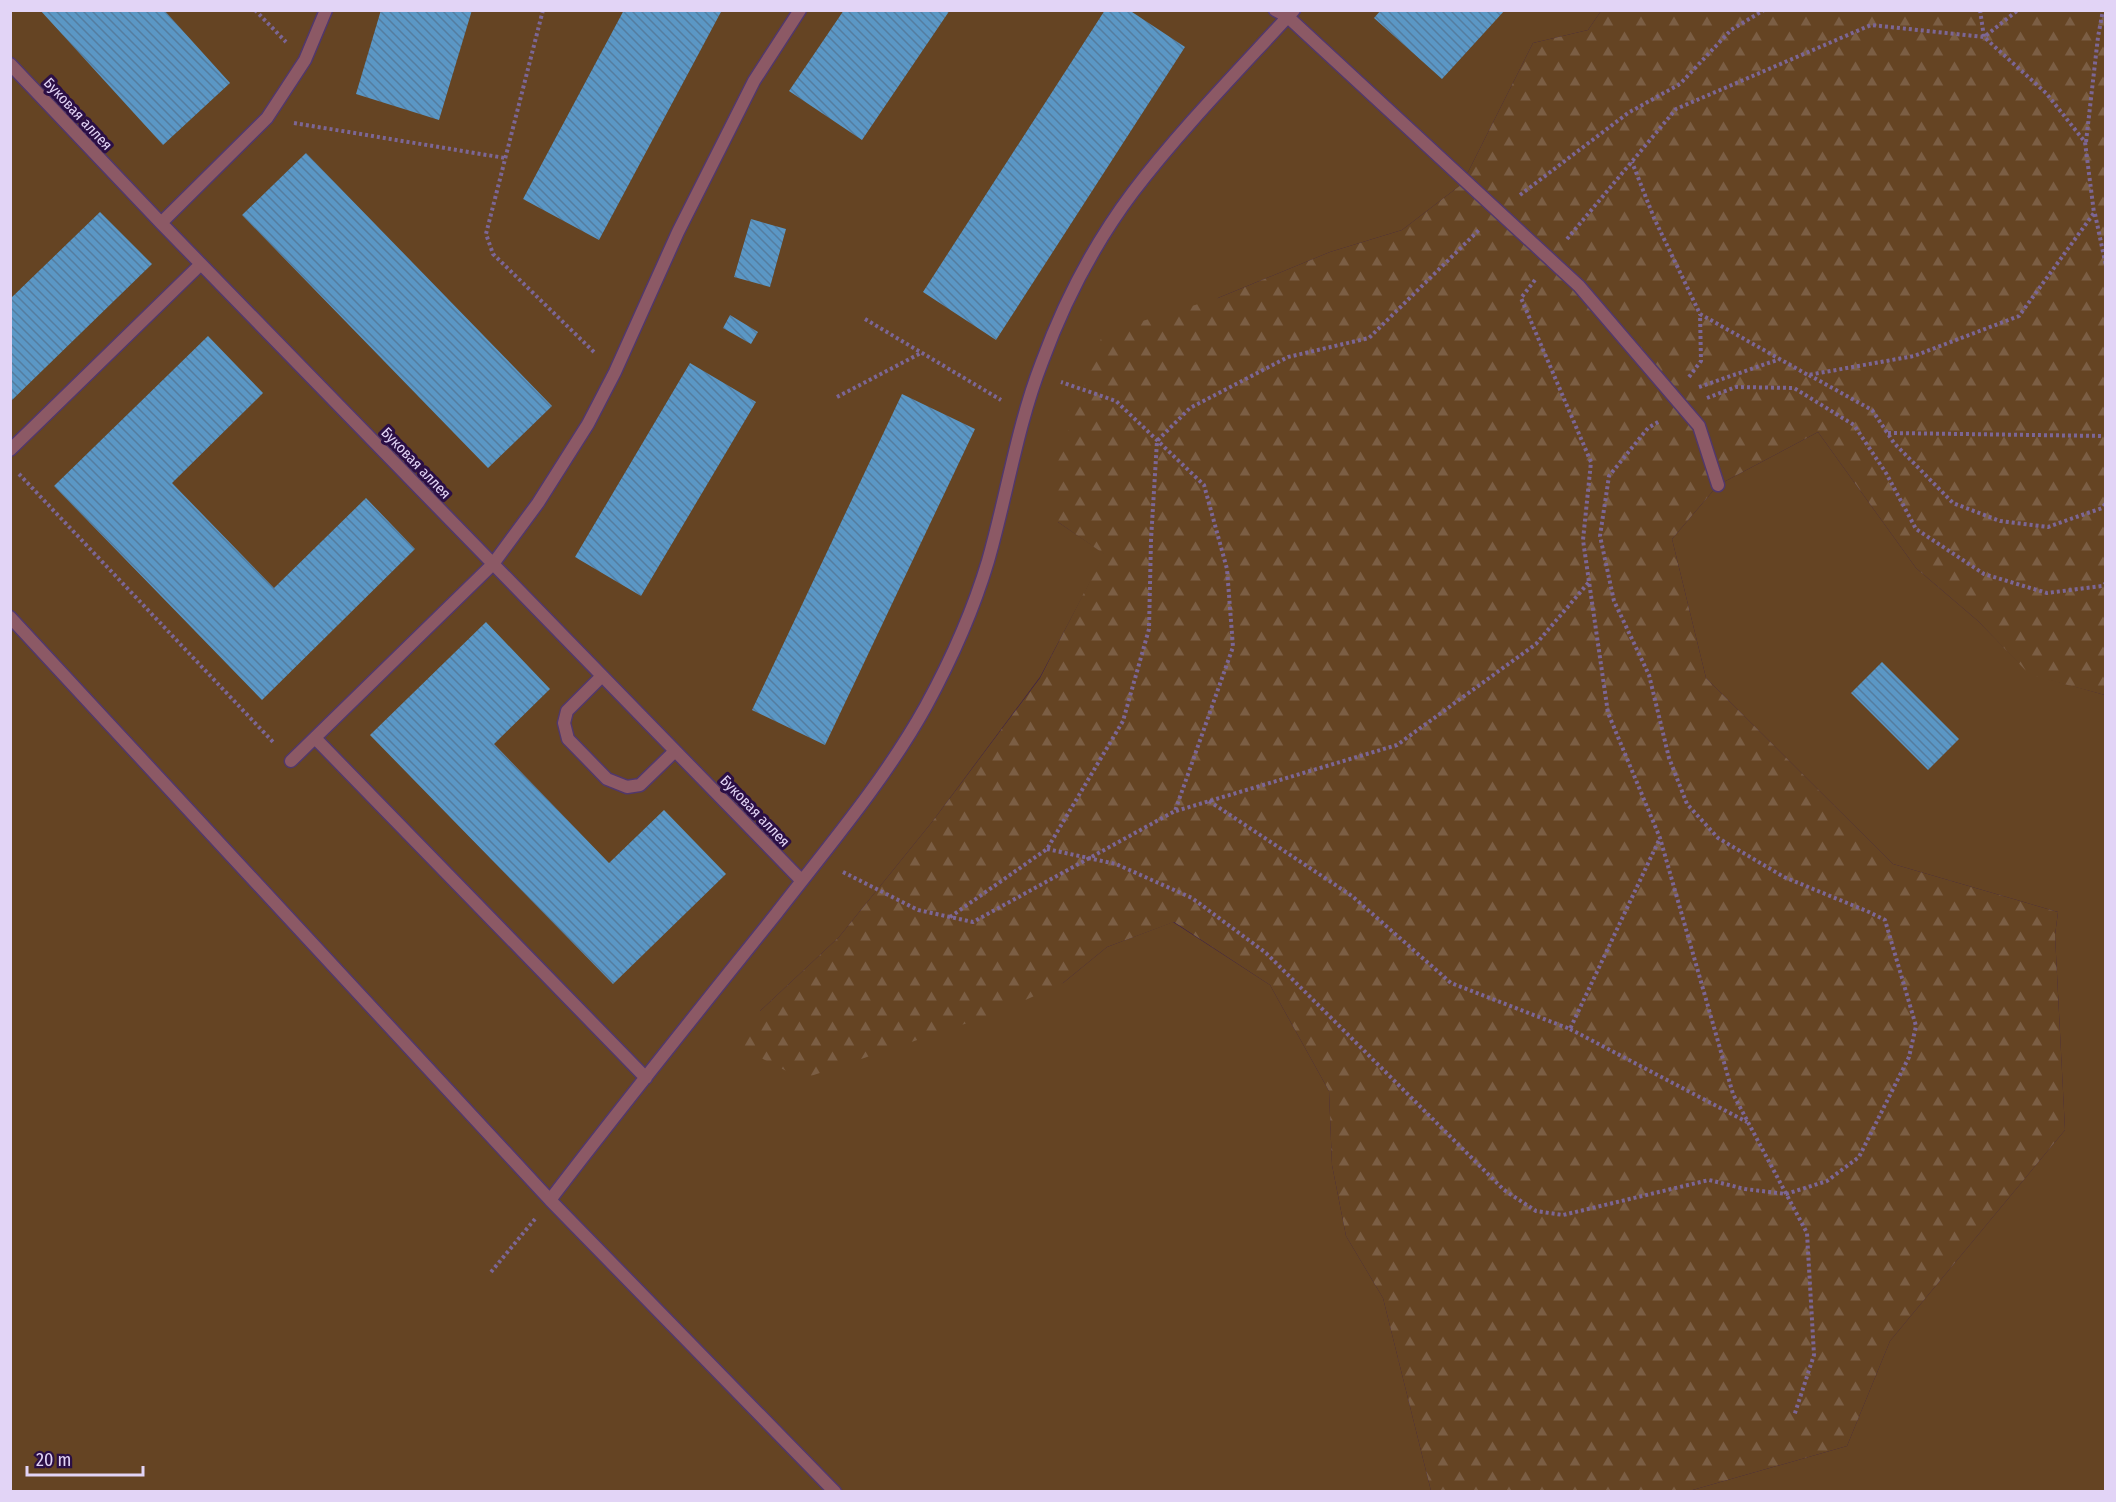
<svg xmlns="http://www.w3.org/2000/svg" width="2116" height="1502" viewBox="0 0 2116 1502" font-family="'Fira Sans Condensed',sans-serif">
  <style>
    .green { fill: #654423 }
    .forest { fill: url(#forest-firs) }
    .building { fill: url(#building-back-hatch) }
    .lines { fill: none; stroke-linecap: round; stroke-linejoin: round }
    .service-casing { stroke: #51386b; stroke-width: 15 }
    .path { stroke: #7c6695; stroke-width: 4; stroke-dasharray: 3 3; stroke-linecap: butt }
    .service { stroke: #8c5965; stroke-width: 12 }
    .labels { text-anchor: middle; stroke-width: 6; stroke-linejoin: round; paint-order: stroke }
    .street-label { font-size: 15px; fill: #e2d4f6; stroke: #2b0f45 }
  </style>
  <defs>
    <pattern id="forest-firs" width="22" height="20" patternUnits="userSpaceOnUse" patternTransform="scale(1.5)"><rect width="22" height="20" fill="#654423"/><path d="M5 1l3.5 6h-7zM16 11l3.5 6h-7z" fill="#7b5e44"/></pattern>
    <pattern id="building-back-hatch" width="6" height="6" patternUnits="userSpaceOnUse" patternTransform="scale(1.5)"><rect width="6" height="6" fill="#5b97c5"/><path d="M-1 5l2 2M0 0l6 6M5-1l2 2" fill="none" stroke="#547da0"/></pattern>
  </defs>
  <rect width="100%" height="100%" fill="#351a51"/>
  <!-- green -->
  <path class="green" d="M10 11H1601L1588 30 1533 43 1462 184 1402 230 1330 252 1218 298 1058 522 1105 554 1040 677 932 822 839 937 760 1011 1063 983 1107 947 1173 922 1270 985 1329 1091 1332 1165 1346 1236 1383 1298 1431 1491H11Z
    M1818 432 1916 568 1978 621 2030 674 2105 695V1491H1689L1847 1446 1890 1341 2065 1130 2055 935 2058 912 1893 864 1706 678 1672 539 1718 485Z"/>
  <!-- forest -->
  <path class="forest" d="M1601 11H2105V695L2030 675 1978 621 1916 568 1818 432 1718 485 1672 539 1706 678 1893 864 2058 912 2055 935 2065 1130 1890 1341 1847 1446 1689 1491H1431L1383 1298 1346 1236 1332 1165 1329 1091 1270 985 1174 922 1107 947 1063 983 997 1013 802 1079 738 1046 760 1011 839 937 932 822 1040 678 1104 554 1058 522 1050 483 1103 333 1218 298 1330 252 1402 230 1462 184 1533 43 1588 30Z"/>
  <!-- building -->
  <path class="building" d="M40 10H164L230 83 163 145Z
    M381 10H472L439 120 356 94Z
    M624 10H722L599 240 523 199Z
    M844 10H950L862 140 789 91Z
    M1105 10H1129L1185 47 996 340 923 292Z
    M1381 10H1505L1442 79 1374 18Z
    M306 153 552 406 488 468 242 215Z
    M100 212 152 264 10 402V299Z
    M751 219 786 229 770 287 734 277Z
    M730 315 758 332 751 344 723 328Z
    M208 336 263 393 172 483 274 588 366 498 415 549 262 700 54 486Z
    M690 363 756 402 641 596 575 557Z
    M902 394 975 429 825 745 752 710Z
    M486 622 550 689 494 744 609 863 664 810 726 874 613 984 370 735Z
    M1882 662 1959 739 1928 770 1851 693Z"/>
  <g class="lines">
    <!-- service casing -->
    <g class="service-casing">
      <path id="service" d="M1275 10 1288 17 1579 286 1699 426 1718 485
        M10 64 161 223 802 881
        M161 223 267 118 305 60 326 10
        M10 450 201 264
        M10 617 550 1200 835 1492
        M602 676 567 711 564 723 568 739 607 779 627 787 640 785 675 751
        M315 738 646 1078
        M291 761 493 564 538 503 588 424 615 372 678 232 754 81 800 10
        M550 1200C624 1103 700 1009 776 914 828 847 885 780 926 706 951 660 973 611 988 561 1007 495 1017 426 1042 362 1064 302 1094 244 1133 192 1181 129 1240 69 1294 10"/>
    </g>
    <!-- path -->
    <path class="path" d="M255 10 286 42
      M543 10 486 234 493 254 596 354
      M1980 10 1984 37 2018 10
      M294 123 505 158
      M2086 142 2098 37 2103 10
      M1520 195 1628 113 1680 84 1731 30 1764 10
      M2095 214 2106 266
      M1567 239 1676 109 1871 25 1984 37 2046 93 2085 142 2094 213 2019 316 1914 356 1808 375 1700 314 1654 218 1632 162
      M1535 280 1521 298 1591 462 1583 540 1608 713 1660 838 1733 1094 1807 1233 1814 1355 1794 1416
      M865 319 1001 400
      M1809 375 1872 410 1894 443 1953 503 2000 521 2048 527 2102 508 2106 503
      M1689 377 1701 361 1700 314
      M1699 387 1780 359
      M837 397 921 353
      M1707 398 1736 387 1794 388 1854 425 1886 473 1916 529 1984 574 2047 593 2102 586 2106 583
      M1888 433 2106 436
      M19 474 274 743
      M1209 801 1352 896 1451 983 1570 1029 1660 838
      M1176 811 1397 745 1536 644 1589 582
      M1047 849 1116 864 1192 898 1266 953 1504 1190 1536 1211 1563 1215 1709 1180 1745 1189 1786 1194 1827 1181 1859 1157 1909 1057 1916 1026 1885 920 1869 912 1784 877 1718 838 1687 804 1669 758 1649 675 1614 601 1600 536 1609 476 1648 428 1660 421
      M843 872 918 910 973 922 1175 811 1233 647 1227 569 1204 485 1116 401 1061 382
      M950 917 1047 849 1123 721 1149 629 1151 540 1157 441 1190 408 1288 357 1369 338 1480 229
      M1570 1029 1747 1122
      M491 1272 535 1219"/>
    <!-- service -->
    <use href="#service" class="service"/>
  </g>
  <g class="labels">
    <!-- street labels -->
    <g class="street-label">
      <text transform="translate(78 114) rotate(47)" y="5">Буковая аллея</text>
      <text transform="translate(416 463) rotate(46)" y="5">Буковая аллея</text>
      <text transform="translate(755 811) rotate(46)" y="5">Буковая аллея</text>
    </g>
  </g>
  <!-- border -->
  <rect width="2116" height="1502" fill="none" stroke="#e2d4f6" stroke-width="24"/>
  <!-- scale -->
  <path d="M27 1466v9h116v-9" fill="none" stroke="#e2d4f6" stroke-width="3"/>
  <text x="36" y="1466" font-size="18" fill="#e2d4f6" stroke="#2b0f45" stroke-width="4.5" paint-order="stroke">20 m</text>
</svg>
